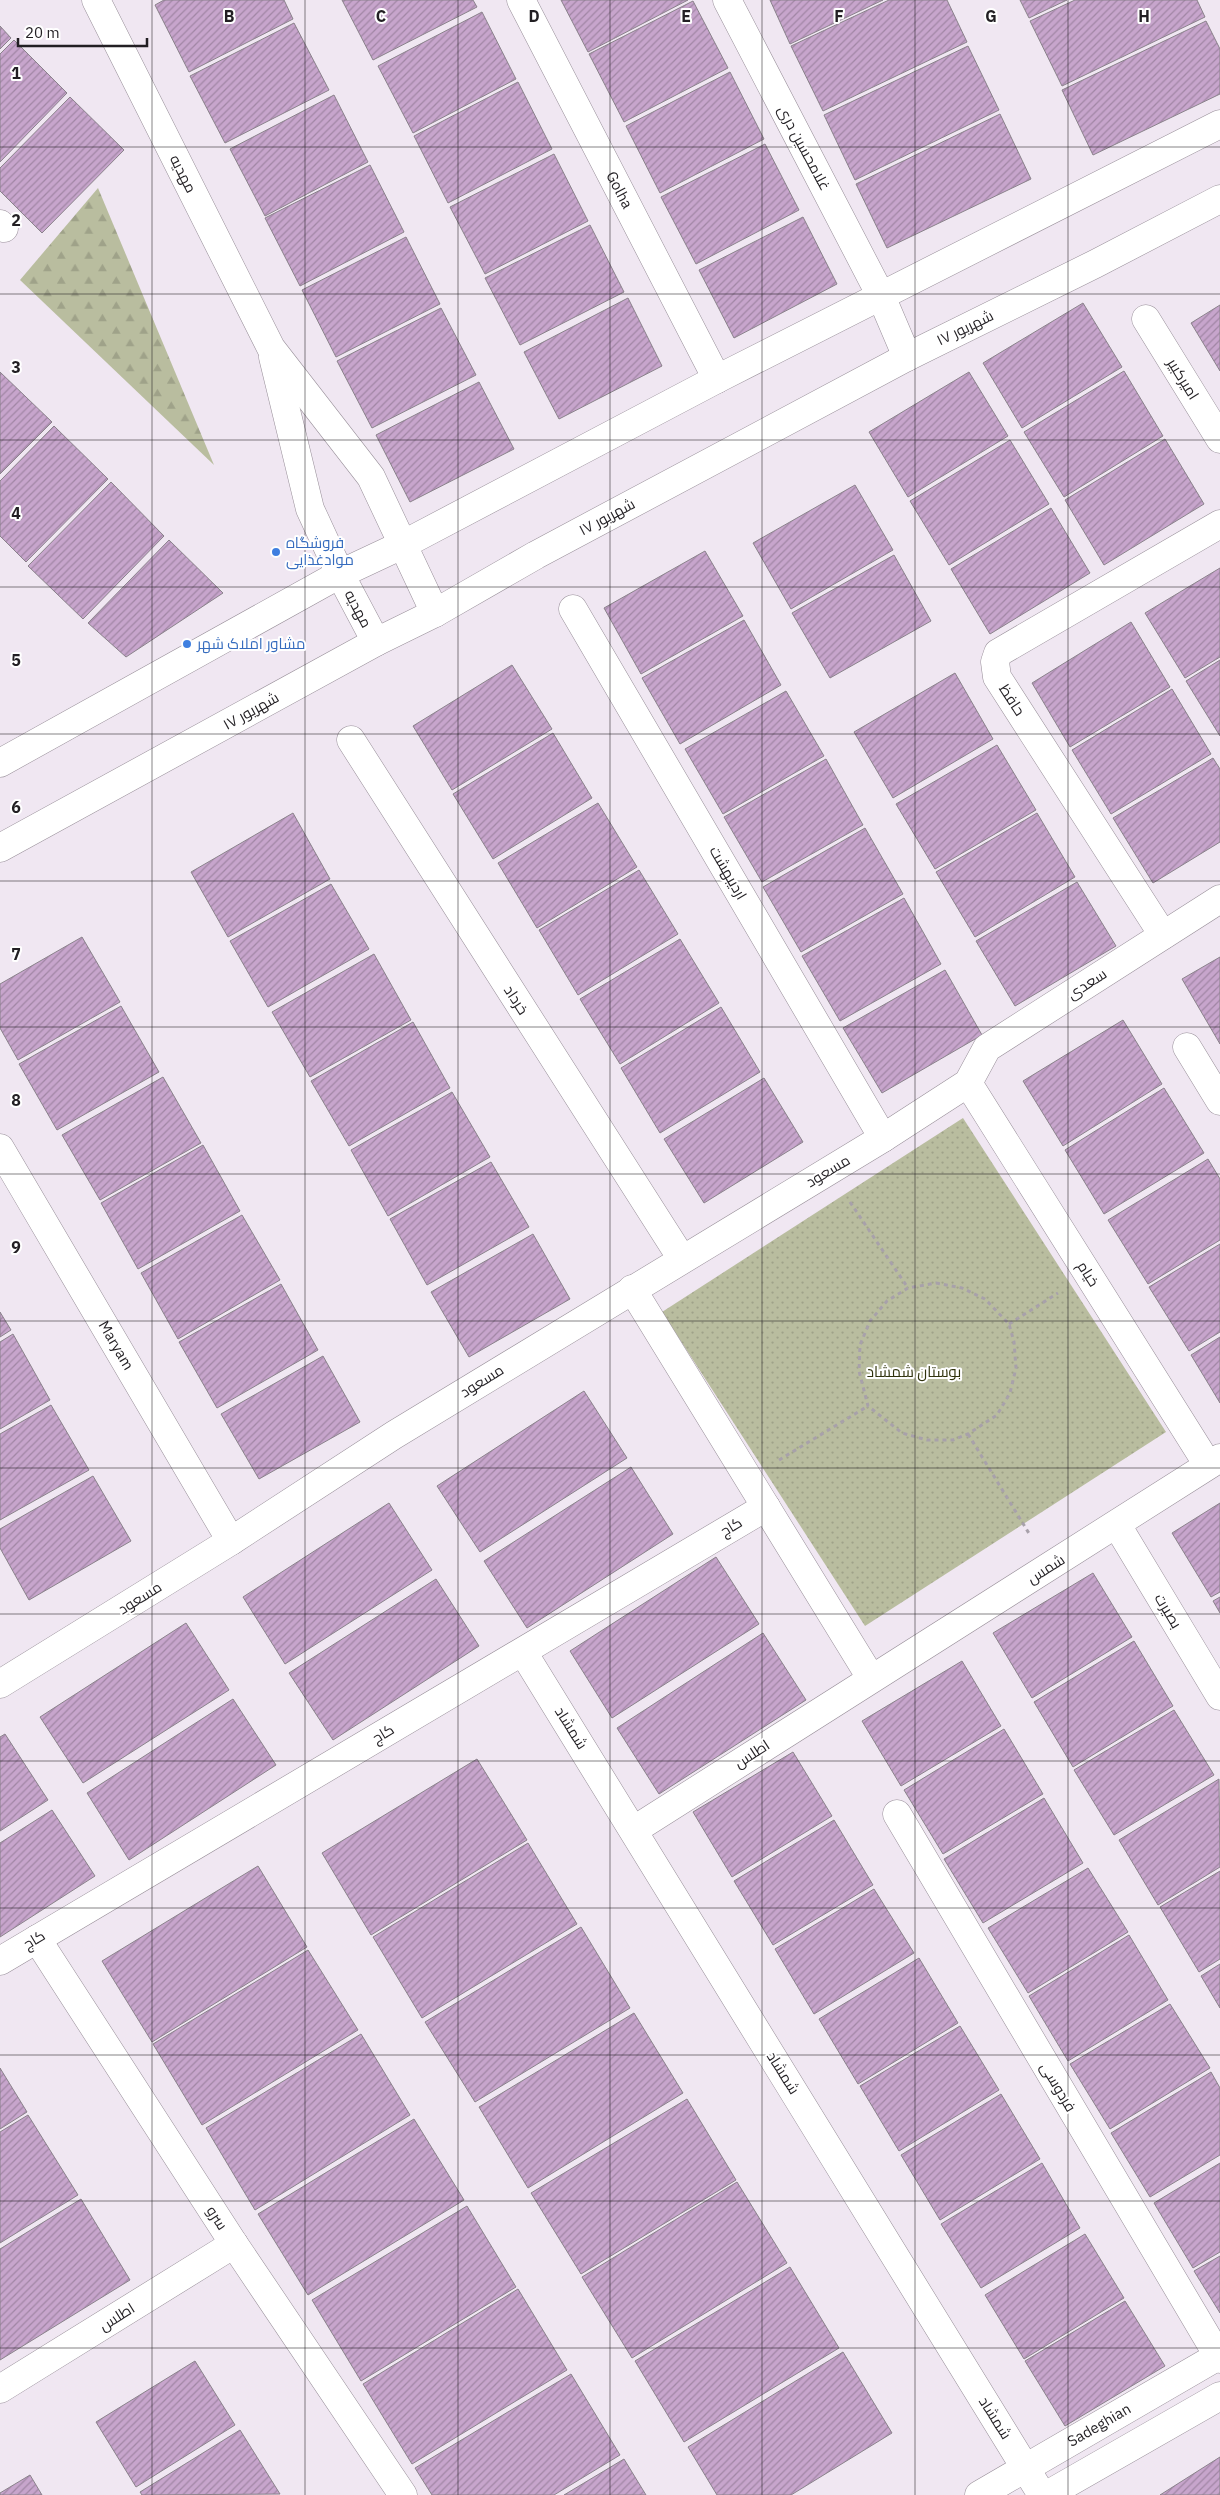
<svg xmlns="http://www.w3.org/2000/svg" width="1220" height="2495" viewBox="0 0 1220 2495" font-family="'IBM Plex Sans',Cairo,sans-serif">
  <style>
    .grass { fill: url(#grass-dots) }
    .forest { fill: url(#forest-firs) }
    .building { fill: url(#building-hatch); stroke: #8a828b }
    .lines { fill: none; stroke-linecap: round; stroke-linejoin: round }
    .street-casing { stroke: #988f99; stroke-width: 29 }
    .secondary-casing { stroke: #988f99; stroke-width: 29 }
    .path { stroke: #a8a1aa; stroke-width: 3; stroke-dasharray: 4 4; stroke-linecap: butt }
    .street { stroke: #fff; stroke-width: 28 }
    .secondary { stroke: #fff; stroke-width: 28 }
    .grid { fill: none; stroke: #221f23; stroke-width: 1; stroke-opacity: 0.55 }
    .shop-dot { fill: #3f7fe0; stroke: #fff; stroke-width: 2 }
    .labels { text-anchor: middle; stroke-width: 4; stroke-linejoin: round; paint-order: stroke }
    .street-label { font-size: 15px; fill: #221f23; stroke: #fff }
    .shop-label { font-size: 15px; fill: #366cbe; stroke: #fff; text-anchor: start }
    .park-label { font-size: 15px; fill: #2f320c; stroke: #fff }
    .grid-label { font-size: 16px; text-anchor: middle; font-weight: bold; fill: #221f23; stroke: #fff; stroke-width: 4; stroke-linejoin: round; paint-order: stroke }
  </style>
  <defs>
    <pattern id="grass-dots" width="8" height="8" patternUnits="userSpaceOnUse" patternTransform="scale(1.25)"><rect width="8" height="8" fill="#b9bd9f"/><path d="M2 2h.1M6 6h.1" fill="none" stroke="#9fa289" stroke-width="1.8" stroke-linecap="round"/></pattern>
    <pattern id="forest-firs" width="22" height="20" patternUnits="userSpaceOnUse" patternTransform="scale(1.25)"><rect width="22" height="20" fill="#b9bd9f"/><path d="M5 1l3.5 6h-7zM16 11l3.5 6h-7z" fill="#9fa289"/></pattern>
    <pattern id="building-hatch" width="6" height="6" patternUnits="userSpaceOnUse" patternTransform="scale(1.25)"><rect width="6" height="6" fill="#c7a5cc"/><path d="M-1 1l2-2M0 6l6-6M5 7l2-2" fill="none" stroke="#a186a5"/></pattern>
  </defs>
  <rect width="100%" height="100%" fill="#f0e7f2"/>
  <!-- grass -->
  <path class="grass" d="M963 1118 1166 1432 865 1626 662 1312Z"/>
  <!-- forest -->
  <path class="forest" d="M98 188 214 465 20 280Z"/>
  <!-- building -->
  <path class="building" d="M164 0H284L293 19 189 72 155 5Z
    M342 0H473L477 7 373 60Z
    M561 0H688L588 52Z
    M770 0H883L790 44Z
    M889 0H947L967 42 823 111 791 46Z
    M1020 0H1067L1029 18Z
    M1075 0H1197L1205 17 1062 86 1030 21Z
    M693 1 728 68 624 122 589 54Z
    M482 12 516 79 413 133 378 66Z
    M1206 21 1220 49V94L1093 155 1062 90Z
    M294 23 329 90 225 143 190 76Z
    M0 26 11 38 0 49Z
    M14 40 67 93 0 162V54Z
    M968 46 999 110 855 180 824 115Z
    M730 72 764 139 660 193 626 126Z
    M518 82 552 149 448 203 414 136Z
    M334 95 368 162 265 216 230 149Z
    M70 97 124 150 42 233 0 191V168Z
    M1000 114 1031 179 887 248 856 184Z
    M765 144 799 210 696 264 661 197Z
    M554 154 588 221 485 274 450 207Z
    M370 165 404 232 300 286 265 218Z
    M803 217 837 284 734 338 699 270Z
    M590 225 624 292 520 345 485 278Z
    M406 237 440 304 336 357 302 290Z
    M628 298 662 366 559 419 524 352Z
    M1083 303 1122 367 1022 428 983 363Z
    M1220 305V371L1191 323Z
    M441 308 476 375 372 428 337 361Z
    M1124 371 1163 436 1064 497 1024 432Z
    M0 372 52 422 0 474Z
    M969 372 1008 436 908 497 869 432Z
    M479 382 514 449 410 502 376 435Z
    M54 426 108 479 26 562 0 536V481Z
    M1165 439 1204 504 1104 565 1065 500Z
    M1010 440 1049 504 949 565 910 501Z
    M111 482 164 536 83 619 28 566Z
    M855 485 893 550 791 609 753 543Z
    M1051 508 1090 573 990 634 951 569Z
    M169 540 223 593 126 657 88 623Z
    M705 551 743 616 641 674 604 608Z
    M894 555 931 621 830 678 792 613Z
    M1220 568V657L1185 678 1145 613Z
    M744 620 781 685 680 744 642 678Z
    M1131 622 1170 687 1070 747 1032 683Z
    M1220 660V736L1186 681Z
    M512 665 552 729 452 790 413 726Z
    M955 673 993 739 893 798 854 732Z
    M1172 689 1211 754 1111 814 1072 750Z
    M786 691 824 756 723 814 685 749Z
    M553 733 592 798 493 859 453 794Z
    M997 745 1036 810 935 869 896 804Z
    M1213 758 1220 769V842L1153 883 1113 818Z
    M826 759 863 825 762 882 724 817Z
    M598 803 637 867 537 928 498 863Z
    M293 813 330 879 228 937 191 872Z
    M1037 813 1075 877 975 937 936 872Z
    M865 828 903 894 801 952 763 887Z
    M639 870 678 934 578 995 539 930Z
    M1077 882 1116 946 1015 1006 976 941Z
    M331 884 369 949 268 1007 230 941Z
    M904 898 941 964 840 1021 802 956Z
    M82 937 120 1002 18 1060 0 1028V984Z
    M680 939 719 1003 620 1064 580 999Z
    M374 954 411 1020 310 1077 272 1012Z
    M1220 957V1044L1182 979Z
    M945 970 982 1035 882 1093 843 1028Z
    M121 1006 159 1072 57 1130 19 1064Z
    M721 1007 760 1072 660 1133 621 1068Z
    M1123 1020 1162 1084 1063 1146 1023 1081Z
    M413 1022 450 1088 349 1146 311 1081Z
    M163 1077 201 1143 100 1200 62 1135Z
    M764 1078 803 1142 704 1203 664 1139Z
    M1164 1088 1204 1153 1104 1214 1065 1150Z
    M452 1092 490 1157 388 1216 351 1150Z
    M203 1145 240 1211 138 1269 101 1203Z
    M1208 1159 1220 1179V1240L1148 1284 1108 1220Z
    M491 1162 529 1227 427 1285 390 1219Z
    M242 1215 280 1280 178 1339 141 1273Z
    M533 1234 570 1299 469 1357 431 1292Z
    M1220 1244V1332L1189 1351 1149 1287Z
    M281 1284 318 1350 217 1408 179 1342Z
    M0 1312 11 1330 0 1337Z
    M13 1334 50 1400 0 1429V1342Z
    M1220 1337V1403L1191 1355Z
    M323 1356 360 1422 259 1479 221 1414Z
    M584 1391 627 1458 480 1552 437 1486Z
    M51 1405 89 1470 0 1520V1434Z
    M631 1467 673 1534 527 1628 484 1561Z
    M93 1476 131 1541 29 1600 0 1548V1529Z
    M389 1503 432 1570 285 1664 243 1597Z
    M1220 1503V1592L1211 1597 1172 1533Z
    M716 1557 759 1624 612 1718 570 1651Z
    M1093 1573 1132 1637 1032 1698 993 1633Z
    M436 1579 479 1646 333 1740 289 1673Z
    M1220 1597V1613L1213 1601Z
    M186 1623 229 1690 83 1783 40 1717Z
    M763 1633 806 1700 659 1794 617 1728Z
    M1134 1641 1173 1706 1073 1767 1034 1702Z
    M962 1661 1001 1726 901 1786 862 1721Z
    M233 1699 276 1765 129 1860 87 1793Z
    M1174 1710 1214 1775 1114 1835 1074 1770Z
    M1004 1729 1043 1794 943 1854 904 1790Z
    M5 1734 48 1800 0 1831V1737Z
    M793 1752 832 1816 732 1877 693 1812Z
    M477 1759 527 1840 371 1935 322 1853Z
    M1219 1779 1220 1867 1158 1905 1119 1840Z
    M1044 1798 1083 1863 983 1923 944 1859Z
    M52 1810 95 1876 0 1937V1843Z
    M834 1820 873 1885 773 1945 734 1881Z
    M528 1843 577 1924 422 2018 373 1937Z
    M258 1866 307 1947 152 2042 102 1961Z
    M1088 1868 1128 1932 1028 1993 988 1928Z
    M1220 1871V1959L1199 1972 1160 1907Z
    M874 1889 914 1953 814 2014 775 1949Z
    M581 1927 630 2008 475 2102 425 2022Z
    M1129 1935 1168 2000 1068 2061 1029 1996Z
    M308 1950 358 2030 202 2125 153 2044Z
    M919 1958 958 2023 858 2084 819 2019Z
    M1220 1964V2008L1201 1976Z
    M1170 2004 1210 2068 1110 2129 1070 2064Z
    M634 2013 683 2093 528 2188 479 2107Z
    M960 2026 999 2090 899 2151 860 2086Z
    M361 2034 410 2115 255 2210 206 2128Z
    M0 2068 27 2112 0 2129Z
    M1211 2072 1220 2088V2155L1150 2197 1111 2133Z
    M1001 2094 1040 2159 940 2220 901 2155Z
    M687 2099 736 2180 581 2274 531 2193Z
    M28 2115 78 2195 0 2243V2132Z
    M414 2119 464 2200 308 2295 258 2214Z
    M1042 2163 1080 2228 981 2288 941 2224Z
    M1220 2163V2252L1193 2268 1154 2203Z
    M737 2182 787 2263 632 2358 582 2277Z
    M81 2199 130 2280 0 2360V2249Z
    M467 2206 516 2287 361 2381 312 2300Z
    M1085 2234 1124 2298 1024 2359 985 2295Z
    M1220 2256V2313L1194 2271Z
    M790 2267 839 2348 684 2442 635 2361Z
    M518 2289 567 2370 412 2464 363 2384Z
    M1125 2301 1165 2366 1065 2426 1025 2361Z
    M843 2352 892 2433 791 2495H717L688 2447Z
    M195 2361 235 2425 136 2487 96 2422Z
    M571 2374 620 2455 554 2495H432L415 2468Z
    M240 2430 280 2494 142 2495 140 2492Z
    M1220 2457V2495H1160Z
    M624 2459 646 2495H564Z
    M30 2475 42 2495H0V2493Z"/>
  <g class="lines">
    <!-- street casing -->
    <g class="street-casing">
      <g id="street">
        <path id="s1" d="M521 0 717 379"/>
        <path d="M727 0 881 296 907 357"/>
        <path d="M0 224 4 228"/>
        <path d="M1146 319 1220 439"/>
        <path d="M573 609 883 1138"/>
        <path d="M351 740 682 1259"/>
        <path d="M1163 935 997 677 995 662 998 653 1220 524"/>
        <path d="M1187 1047 1220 1101"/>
        <path d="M968 1083 1208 1465"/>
        <path id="s2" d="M0 1148 231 1541"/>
        <path d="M632 1289 871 1678"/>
        <path d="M1117 1525 1220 1696"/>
        <path d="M523 1652 1042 2495"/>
        <path d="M0 1684 231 1541 394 1435 883 1138 968 1083 987 1048 1220 899"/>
        <path d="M897 1814 1220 2359"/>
        <path d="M634 1830 1220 1458"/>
        <path d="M37 1939 234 2244 403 2495"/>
        <path d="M0 1961 766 1507"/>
        <path d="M0 2389 234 2244"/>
      </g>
    </g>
    <!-- secondary casing -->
    <g class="secondary-casing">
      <g id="secondary">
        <path d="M96 0 271 348 371 477 435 613"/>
        <path d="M273 357 310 509 340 574 376 642"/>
        <path d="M0 763 340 574 404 544 717 379 1220 124"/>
        <path d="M0 848 376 642 435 613 536 555 907 357 1095 264 1220 199"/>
        <path id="s3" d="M979 2495 1220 2355"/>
        <path d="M1047 2495 1220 2396"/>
      </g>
    </g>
    <!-- path -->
    <path class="path" d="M850 1202 908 1288
      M936 1283 962 1288 985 1299 1009 1324 1014 1342 1016 1368 1010 1393 997 1415 968 1434 953 1440H927L902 1433 868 1406 859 1371 860 1345 870 1321 887 1301 908 1288Z
      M1009 1324 1058 1293
      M968 1434 1030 1535
      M779 1460 868 1406"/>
    <!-- street -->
    <use href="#street" class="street"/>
    <!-- secondary -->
    <use href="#secondary" class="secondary"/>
  </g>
  <!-- grid -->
  <path class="grid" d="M152 0V2495M305 0V2495M458 0V2495M610 0V2495M762 0V2495M915 0V2495M1068 0V2495M0 147H1220M0 294H1220M0 440H1220M0 587H1220M0 734H1220M0 881H1220M0 1027H1220M0 1174H1220M0 1321H1220M0 1468H1220M0 1614H1220M0 1761H1220M0 1908H1220M0 2055H1220M0 2201H1220M0 2348H1220"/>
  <!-- markers -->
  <g class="shop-dot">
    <circle cx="276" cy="552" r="5"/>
    <circle cx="187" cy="644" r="5"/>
  </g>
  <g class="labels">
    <!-- street labels -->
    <g class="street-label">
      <text transform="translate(804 148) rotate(62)" y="5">غلامحسین دری</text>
      <text transform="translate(183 174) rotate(63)" y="5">مهدیه</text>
      <text dy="5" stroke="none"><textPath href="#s1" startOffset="214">Golha</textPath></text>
      <text transform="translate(965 328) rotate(-26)" y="5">۱۷ شهریور</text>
      <text transform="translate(1183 379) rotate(58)" y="5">امیرکبیر</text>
      <text transform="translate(607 517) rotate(-28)" y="5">۱۷ شهریور</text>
      <text transform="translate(358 609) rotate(62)" y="5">مهدیه</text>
      <text transform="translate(1012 700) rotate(57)" y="5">حافظ</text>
      <text transform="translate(251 711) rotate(-29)" y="5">۱۷ شهریور</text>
      <text transform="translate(728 873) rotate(60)" y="5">اردیبهشت</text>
      <text transform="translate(1087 984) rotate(-33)" y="5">سعدی</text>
      <text transform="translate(516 1000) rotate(57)" y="5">خرداد</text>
      <text transform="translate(828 1171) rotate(-31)" y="5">مسعود</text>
      <text transform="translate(1088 1274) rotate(58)" y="5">خیام</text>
      <text dy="5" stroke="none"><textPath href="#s2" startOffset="229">Maryam</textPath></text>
      <text transform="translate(482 1381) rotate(-32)" y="5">مسعود</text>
      <text transform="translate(731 1527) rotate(-31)" y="5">کاج</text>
      <text transform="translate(1046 1569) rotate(-32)" y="5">شمس</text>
      <text transform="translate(140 1598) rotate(-32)" y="5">مسعود</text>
      <text transform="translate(1168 1611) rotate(59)" y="5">بصیرت</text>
      <text transform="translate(571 1728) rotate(58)" y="5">شمشاد</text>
      <text transform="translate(383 1734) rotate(-31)" y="5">کاج</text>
      <text transform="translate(752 1754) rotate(-33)" y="5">اطلس</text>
      <text transform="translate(34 1940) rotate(-31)" y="5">کاج</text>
      <text transform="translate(783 2073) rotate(58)" y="5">شمشاد</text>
      <text transform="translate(1058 2087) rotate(59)" y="5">فردوسی</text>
      <text transform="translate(217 2218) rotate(57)" y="5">سرو</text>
      <text transform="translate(117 2317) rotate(-32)" y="5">اطلس</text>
      <text transform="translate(995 2418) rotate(58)" y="5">شمشاد</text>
      <text dy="5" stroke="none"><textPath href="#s3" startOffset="139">Sadeghian</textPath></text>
    </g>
    <!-- shop labels -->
    <g class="shop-label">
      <text x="286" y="548">فروشگاه<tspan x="286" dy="17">موادغذایی</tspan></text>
      <text x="197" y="649">مشاور املاک شهر</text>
    </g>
    <!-- park labels -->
    <g class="park-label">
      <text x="914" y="1377">بوستان شمشاد</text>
    </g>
  </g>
  <g class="grid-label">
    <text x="229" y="22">B</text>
    <text x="381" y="22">C</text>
    <text x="534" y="22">D</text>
    <text x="686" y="22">E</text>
    <text x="839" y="22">F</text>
    <text x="991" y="22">G</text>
    <text x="1144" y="22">H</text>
    <text x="16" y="79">1</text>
    <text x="16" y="226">2</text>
    <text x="16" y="373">3</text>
    <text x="16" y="519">4</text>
    <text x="16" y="666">5</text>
    <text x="16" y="813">6</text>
    <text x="16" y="960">7</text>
    <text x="16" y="1106">8</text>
    <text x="16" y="1253">9</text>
  </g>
  <!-- scale -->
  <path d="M18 38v8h129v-8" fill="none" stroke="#221f23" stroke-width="2.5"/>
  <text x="25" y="38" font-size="15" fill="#221f23" stroke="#ffffff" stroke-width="4" paint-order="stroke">20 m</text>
</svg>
